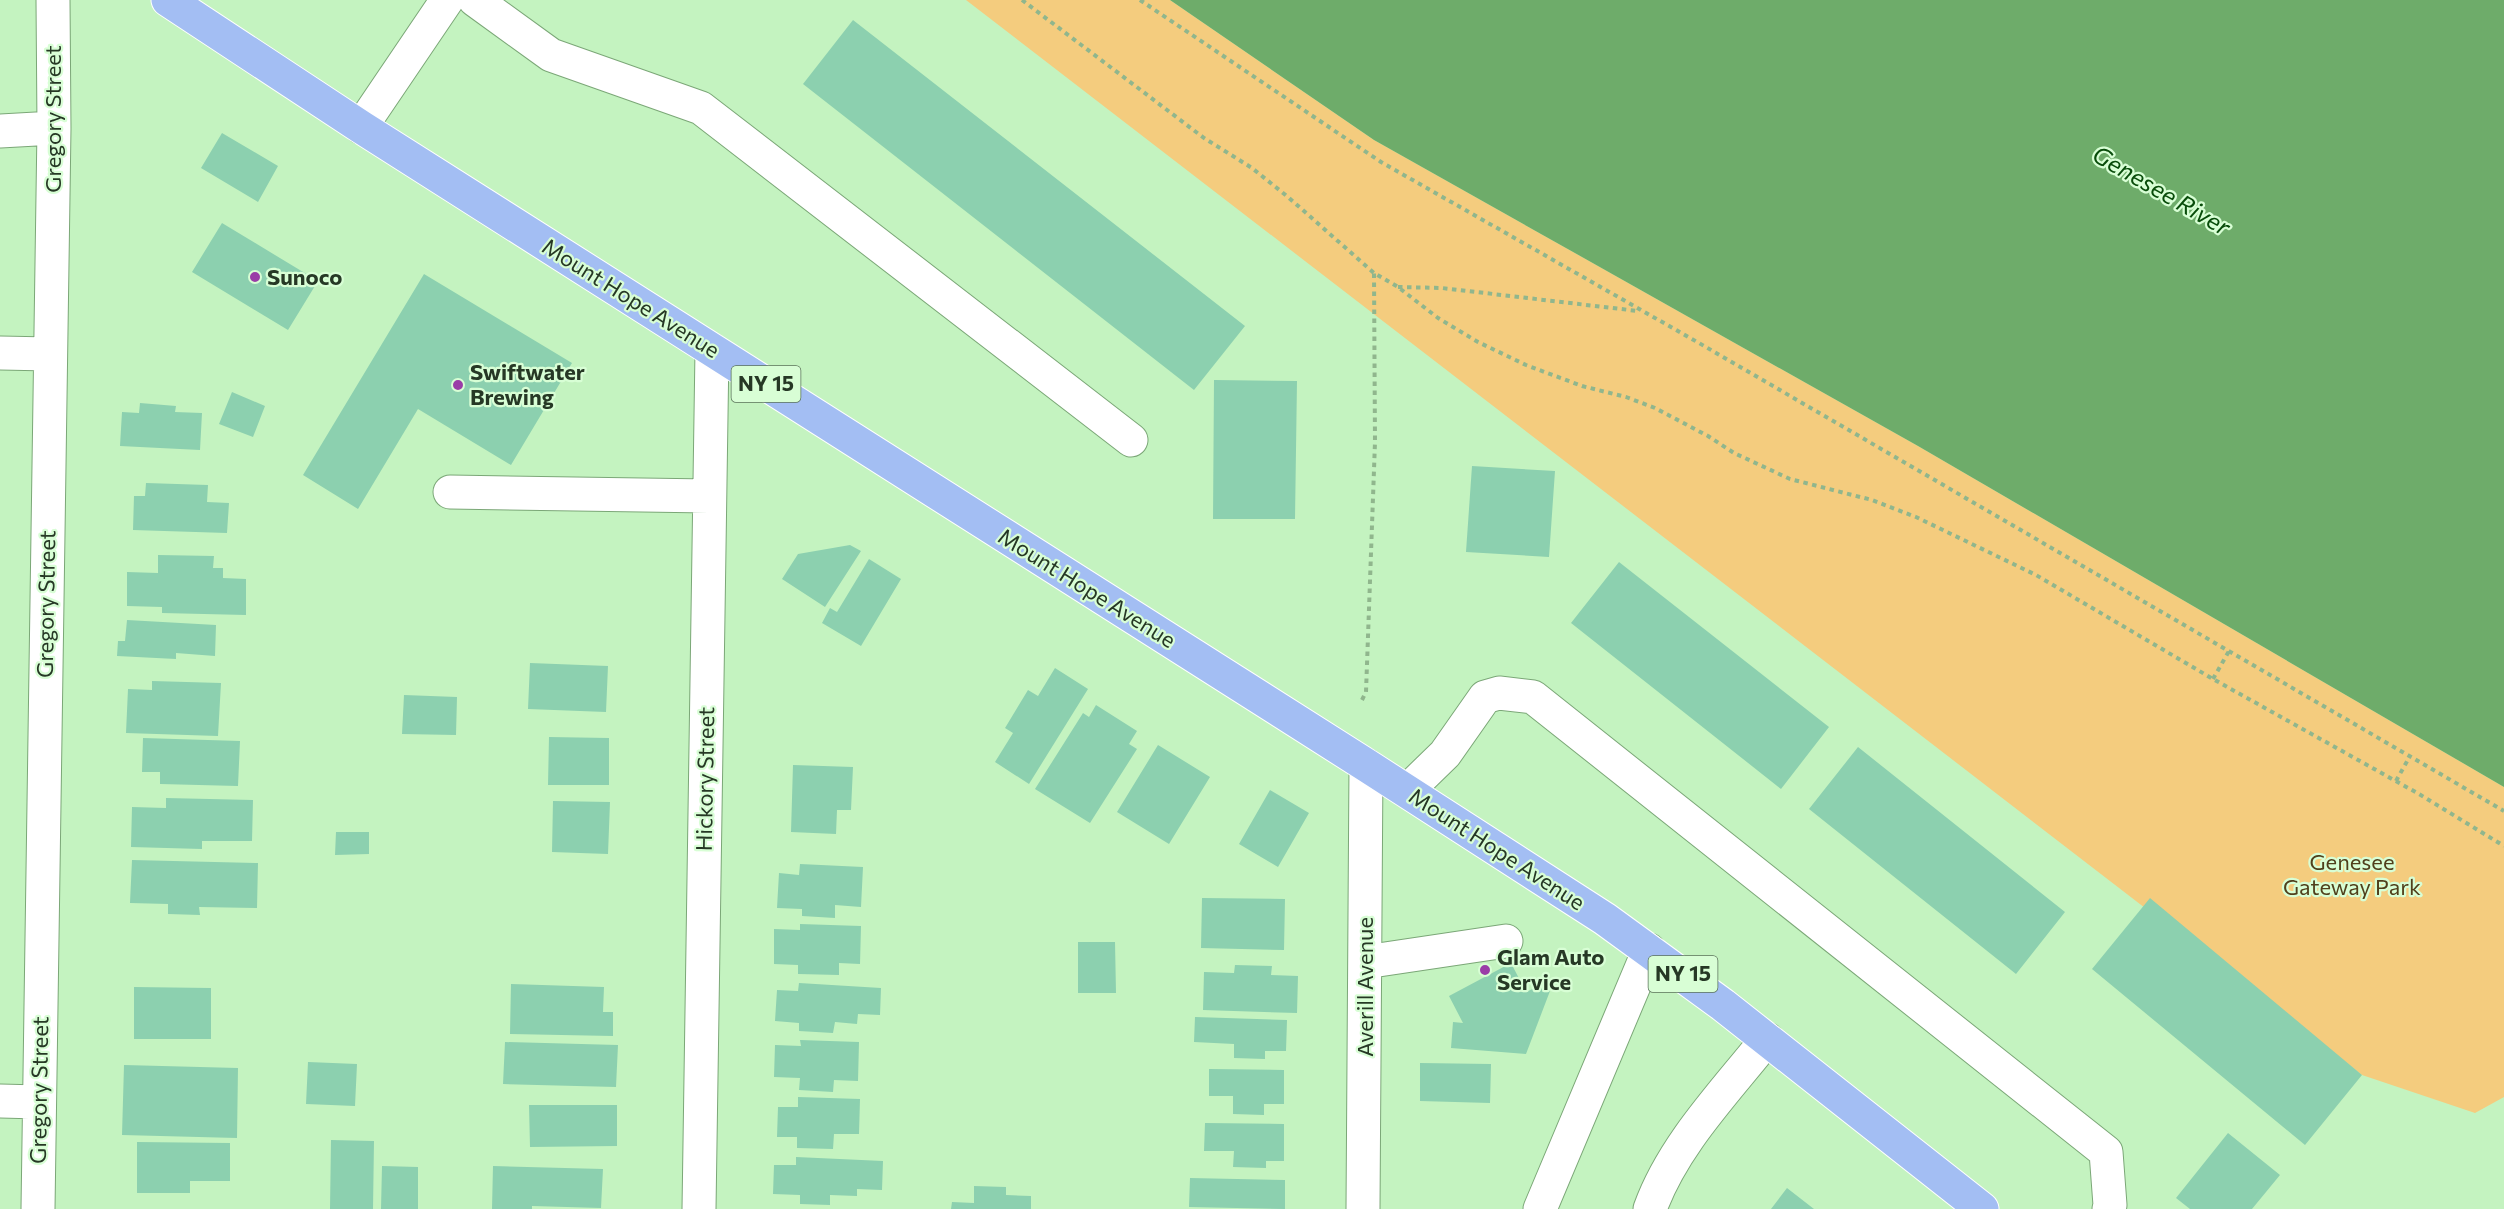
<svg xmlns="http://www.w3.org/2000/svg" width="2504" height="1209" viewBox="0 0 2504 1209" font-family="Commissioner,sans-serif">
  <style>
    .green { fill: #f4cc7e }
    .water { fill: #6eac6a }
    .building { fill: #8cd0af }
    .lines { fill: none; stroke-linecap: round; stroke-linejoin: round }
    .minor-casing { stroke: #7ba777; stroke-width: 35 }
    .major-casing { stroke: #fff; stroke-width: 35 }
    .path { stroke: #90b68d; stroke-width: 4; stroke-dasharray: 4.5 4.5; stroke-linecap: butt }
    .minor { stroke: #fff; stroke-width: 33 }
    .major { stroke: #a3bef3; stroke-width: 33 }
    .poi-dot { fill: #9a3da7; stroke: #d8fed5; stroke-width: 2 }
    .labels { text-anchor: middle; stroke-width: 4.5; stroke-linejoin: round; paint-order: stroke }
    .shield { fill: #d8fed5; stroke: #5b735a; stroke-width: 1.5 }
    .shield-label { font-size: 21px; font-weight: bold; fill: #263825 }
    .street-label { font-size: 22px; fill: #263825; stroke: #d8fed5 }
    .poi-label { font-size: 22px; font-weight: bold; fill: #263825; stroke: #d8fed5; text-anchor: start }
    .park-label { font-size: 22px; fill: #503f1b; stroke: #d8fed5 }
    .water-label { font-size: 24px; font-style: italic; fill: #084c0a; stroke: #d8fed5 }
  </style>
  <rect width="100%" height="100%" fill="#c4f3c0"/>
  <!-- green -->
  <path class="green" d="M966 0H1170L1374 140 1918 446 2504 787V1097L2475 1113 2362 1075Z"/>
  <!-- water -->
  <path class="water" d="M1170 0H2504V787L1918 446 1374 140Z"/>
  <!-- building -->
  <path class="building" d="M853 20 1245 326 1194 390 803 84Z
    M222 133 278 166 258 202 201 168Z
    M222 223 318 281 288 330 192 272Z
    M424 274 572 363 511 465 418 409 358 509 303 475Z
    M1214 380 1297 381 1295 519H1213Z
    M232 392 265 406 253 437 219 424Z
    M140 403 176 406 175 412 202 413 200 450 120 446 122 412 139 413Z
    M1472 466 1555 471 1549 557 1466 552Z
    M146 483 208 485 207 502 229 503 227 533 133 530 134 496H145Z
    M850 545 861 551 825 607 782 579 798 554Z
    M158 555 214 556 213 568H223V578L246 579V615L162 613V607L127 606V572L158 573Z
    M869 559 901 579 861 646 822 623 830 608 837 612Z
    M1619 562 1829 727 1781 789 1571 623Z
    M127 620 216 625 215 656 176 653V659L117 656 118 641H125Z
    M530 663 608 666 606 712 528 709Z
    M1055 668 1088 689 1029 784 995 762 1013 733 1005 728 1028 690 1038 696Z
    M152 681 221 683 218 736 126 733 128 689 152 690Z
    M404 695 457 697 456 735 402 734Z
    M1096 705 1137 731 1129 744 1137 749 1090 823 1035 789 1083 713 1089 717Z
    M549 737 609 738V785H548Z
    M143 738 240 741 238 786 160 784V772H142Z
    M1158 745 1210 777 1169 844 1117 812Z
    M1858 747 2065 912 2016 974 1809 809Z
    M793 765 853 767 851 810H837L836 834 791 832Z
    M1270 790 1309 813 1278 867 1239 844Z
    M166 798 253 800 252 841H202V849L131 847 132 807 166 808Z
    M553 801 610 802 608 854 552 852Z
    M336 832H369V854L335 855Z
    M132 860 258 863 257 908 199 907 200 915 168 914V904L130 903Z
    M800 864 863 867 861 907 835 905V918L802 916V909L777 908 779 873 799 875Z
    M1202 898 1285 899 1284 950 1201 948Z
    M2150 898 2362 1075 2305 1145 2092 969Z
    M800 924 861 926 860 964 839 963V975L798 974V965L774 964V929L800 930Z
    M1078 942H1115L1116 993H1078Z
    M1511 963 1526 992 1537 987 1550 991 1526 1054 1451 1048 1453 1022 1463 1023 1449 996Z
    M1235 965 1272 966 1271 975 1298 976 1297 1013 1203 1010 1204 972 1234 973Z
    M799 983 881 988 880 1015 858 1014 857 1024 835 1022 833 1033 799 1031V1023L775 1021 777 990 798 991Z
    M511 984 604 987 603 1012H613V1036L510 1034Z
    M134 987 211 988V1039H134Z
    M1195 1017 1287 1020 1286 1051H1265V1059L1234 1058V1044L1194 1042Z
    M800 1040 859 1042 858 1081 834 1080 833 1092 799 1090 800 1078 774 1077 775 1045 801 1046Z
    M505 1042 618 1045 616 1087 503 1084Z
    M308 1062 357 1064 355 1106 306 1104Z
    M1420 1063 1491 1064 1490 1103 1420 1101Z
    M124 1065 238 1068 237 1138 122 1135Z
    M1209 1069 1284 1070V1104H1264V1115L1233 1114V1096H1209Z
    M798 1097 860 1099 859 1134H834L833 1149 797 1148V1137H777L778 1107H798Z
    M529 1105H617V1146L530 1147Z
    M1205 1123 1284 1124V1161H1266V1168L1233 1167 1234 1151H1204Z
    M2228 1133 2280 1175 2252 1209H2190L2176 1198Z
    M331 1140 374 1141 373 1209H330Z
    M137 1142 230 1143V1181H190V1193H137Z
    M796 1157 883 1161 882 1190 857 1189V1196L830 1195V1205L800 1204V1195L773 1194 774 1165H796Z
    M382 1166 418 1167V1209H381Z
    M493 1166 603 1169 601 1208 532 1206V1209H492Z
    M1190 1178 1285 1180V1209L1189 1207Z
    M974 1186 1006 1187V1195L1031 1196V1209H951L952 1202 974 1203Z
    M1787 1188 1814 1209H1771Z"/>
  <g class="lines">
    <!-- minor casing -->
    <g class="minor-casing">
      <path id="minor" d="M475 0 551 55 701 108 1131 440
        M361 127 447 0
        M0 131 54 128
        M0 353 50 354
        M450 492 709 496
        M1407 791 1445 754 1485 697 1499 693 1533 697 2106 1152 2110 1205 2109 1209
        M1365 962 1506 941
        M0 1101 39 1102
        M38 1209 54 128 53 0
        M699 1209 712 350
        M1363 1209 1366 765
        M1540 1209 1649 950
        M1650 1209C1673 1145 1725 1092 1767 1039"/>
    </g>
    <!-- major casing -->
    <g class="major-casing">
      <path id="major" d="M168 0 361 127 1366 765 1605 919 1723 1005 1982 1209"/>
    </g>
    <!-- path -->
    <path class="path" d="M1022 0 1204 138 1252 168 1288 197 1374 273 1398 287 1438 318 1478 342 1526 365 1582 386 1626 397 1655 408 1708 436 1734 453 1790 479 1872 500 1916 517 2036 575 2213 679 2419 794 2504 846
      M1140 0 1381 162 1699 343 2504 811
      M1398 287 1442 288 1638 311
      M2213 679 2229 651
      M1362 700 1366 692 1375 442 1374 273
      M2396 781 2410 756"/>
    <!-- minor -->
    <use href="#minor" class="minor"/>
    <!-- major -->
    <use href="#major" class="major"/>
  </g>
  <!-- markers -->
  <g class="poi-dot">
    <circle cx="255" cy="277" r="6"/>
    <circle cx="458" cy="385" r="6"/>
    <circle cx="1485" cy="970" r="6"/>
  </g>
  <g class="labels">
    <!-- shield labels -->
    <g class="shield">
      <rect x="731.5" y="366" width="69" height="36" rx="4.5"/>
      <rect x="1648.5" y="956" width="69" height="36" rx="4.5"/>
    </g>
    <g class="shield-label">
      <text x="766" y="391">NY 15</text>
      <text x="1683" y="981">NY 15</text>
    </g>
    <!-- street labels -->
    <g class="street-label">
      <text transform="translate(53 119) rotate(-90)" y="8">Gregory Street</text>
      <text transform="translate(631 298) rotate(32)" y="8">Mount Hope Avenue</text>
      <text transform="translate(1087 588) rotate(32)" y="8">Mount Hope Avenue</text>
      <text transform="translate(46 604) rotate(-89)" y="8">Gregory Street</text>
      <text transform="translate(705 779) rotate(-89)" y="8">Hickory Street</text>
      <text transform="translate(1497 849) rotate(33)" y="8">Mount Hope Avenue</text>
      <text transform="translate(1365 987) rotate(-90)" y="8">Averill Avenue</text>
      <text transform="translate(39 1090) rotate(-89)" y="8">Gregory Street</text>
    </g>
    <!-- poi labels -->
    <g class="poi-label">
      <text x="267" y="285">Sunoco</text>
      <text x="470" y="380">Swiftwater<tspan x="470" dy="25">Brewing</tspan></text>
      <text x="1497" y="965">Glam Auto<tspan x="1497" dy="25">Service</tspan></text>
    </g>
    <!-- park labels -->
    <g class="park-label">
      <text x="2352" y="870">Genesee<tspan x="2352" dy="25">Gateway Park</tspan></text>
    </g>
    <!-- water labels -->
    <g class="water-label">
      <text transform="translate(2161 191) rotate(30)" y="8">Genesee River</text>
    </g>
  </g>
</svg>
